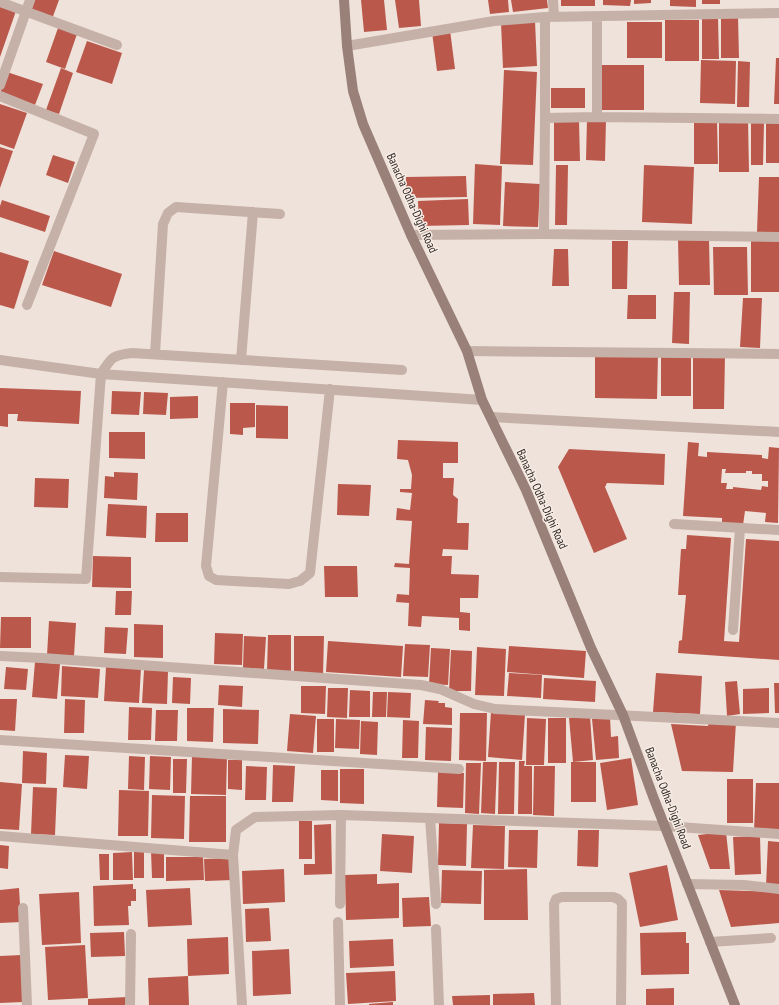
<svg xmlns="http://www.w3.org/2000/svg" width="779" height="1005" viewBox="0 0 779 1005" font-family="'PT Sans Narrow',sans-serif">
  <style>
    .building { fill: #bb584c; fill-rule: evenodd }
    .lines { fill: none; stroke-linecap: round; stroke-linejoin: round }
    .lane { stroke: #c5b1a7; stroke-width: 10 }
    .street { stroke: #c5b1a7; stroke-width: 10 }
    .secondary { stroke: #998079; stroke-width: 10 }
    .labels { text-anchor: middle; stroke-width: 3; stroke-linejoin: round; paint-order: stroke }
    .street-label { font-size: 12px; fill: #322927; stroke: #f7ede5 }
  </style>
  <rect width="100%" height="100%" fill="#efe2da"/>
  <!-- building -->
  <path class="building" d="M35 0H59L52 19 31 11Z
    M361 0H384L387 30 364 32Z
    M395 0H419L421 26 399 28Z
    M488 0H508L509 12 490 14Z
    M511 0H547L548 8 513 12Z
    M561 0H595V6H561Z
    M603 0H631L630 6 603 5Z
    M634 0H651V3L634 4Z
    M670 0H696V7L670 6Z
    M702 0H720V4H702Z
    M0 5 16 11 0 57Z
    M721 16H738L739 58H721Z
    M718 18 719 59H702V19Z
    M665 20H699V61H665Z
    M535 21 537 66 503 68 501 23Z
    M627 22H662V58H627Z
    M58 28 77 34 65 69 46 62Z
    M450 30 455 69 437 71 432 32Z
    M87 41 122 53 112 84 76 72Z
    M776 58H779V104H774Z
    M701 60 736 61 735 104 700 103Z
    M738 61 750 62 749 107H737Z
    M601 65H644V110H601Z
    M61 68 73 73 59 114 46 110Z
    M504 70 537 72 533 165 500 164Z
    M7 72 43 84 35 105 0 93Z
    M551 88H585V108H551Z
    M0 104 27 113 14 149 0 144Z
    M587 119 606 120 605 161 586 160Z
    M694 120H717L718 164H694Z
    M748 120 749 172H719V121Z
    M554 121H579L580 161H554Z
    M766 121H779V163H766Z
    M751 123H764L763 165H751Z
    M0 147 13 151 0 188Z
    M53 155 75 162 68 183 46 175Z
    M475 164 502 166 500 225 473 224Z
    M556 165H568L567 225H555Z
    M644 165 694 167 692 224 642 222Z
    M466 176 467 197 406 198V177Z
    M759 177H779V232H757Z
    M505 182 540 184 538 227 503 226Z
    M468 199 469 225 419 226 418 201Z
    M2 200 50 216 45 232 0 217V206Z
    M678 239H709L710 285H679Z
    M751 240H779V292H751Z
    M612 241H628L627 289H612Z
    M713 247H747L748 295H714Z
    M554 249H568L569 286H552Z
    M54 251 122 274 111 307 42 285Z
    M0 252 29 261 14 309 0 305Z
    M674 292H690L689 344 672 343Z
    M628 295H656V319H627Z
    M743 298H762L760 348 740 347Z
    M595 353 658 354 657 399 595 398Z
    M661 355H691V396H661Z
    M693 355H725L724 409H693Z
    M0 388 81 391 79 424 17 421 18 414H8V427L0 426Z
    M112 391 141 392 139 415 111 414Z
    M144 392 168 393 166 415 143 414Z
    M198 396V418L170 419V397Z
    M230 403H255V427L243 428V435L230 434Z
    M256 405 288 406V439L256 438Z
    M109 432H145V459L109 458Z
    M398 440 458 442V463H443V478H454L453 495 458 499 457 523H469L468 550 443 549 442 556H452L451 574 479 575 478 598H460V612L470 613V631L459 630V618L422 616 421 627 408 626 409 603 396 602 397 594 409 595 410 568 394 567 395 563 409 564 412 521 396 520 397 508 410 510 412 493 400 492V489H411L412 475 408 460 397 459Z
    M688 442 699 443 698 456 707 457V452L762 455V458L768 459 769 447 779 448 778 523 765 522 766 513 745 511 743 525 722 523V518L683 516ZM722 469H726L725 473H746V471H752V474H762V481H768V487L762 486 761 490 733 487V489H726L727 483H721Z
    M569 449 665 454 664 485 607 483 605 487 627 539 594 553 558 467Z
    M114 472 138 473 137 500 104 498 105 476 114 477Z
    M35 478 69 479 68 508 34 507Z
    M338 484 371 485 369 516 337 515Z
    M108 504 147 506 146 538 106 536Z
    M156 513H188V542H155Z
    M687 535 731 538 724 641 739 642 746 539 779 541V660L678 653 679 641 682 640 686 595H678L681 549H686Z
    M93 556 131 557V588L92 587Z
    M324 566H357L358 597H325Z
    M116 591H132L131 615H115Z
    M1 617H31V648H0Z
    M49 621 76 623 74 656 47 655Z
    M134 624 163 625V658L134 657Z
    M105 627 128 628 126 654 104 653Z
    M215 633 243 634 242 665 214 664Z
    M268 635H291V671H267Z
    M244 636 266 637 264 669 243 668Z
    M294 636H324L323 675 294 674Z
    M328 641 403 646 401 677 326 672Z
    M405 644 430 645 428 677 403 676Z
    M509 646 586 651 584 678 507 672Z
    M477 647 506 649 504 696 475 695Z
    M431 648 450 649 448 685 429 684Z
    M451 650 472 651 471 691H449Z
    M35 662 60 664 57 699 32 697Z
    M62 666 100 669 98 698 61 696Z
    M6 667 28 669 26 690 4 689Z
    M106 667 141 668 139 703 104 701Z
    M144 670 168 671 167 704 142 703Z
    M509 673 542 675 541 698 507 696Z
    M656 673 702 676 700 714 653 712Z
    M173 677 191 678 190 704 172 703Z
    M544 678 596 681 595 702 543 699Z
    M737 681 740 714 727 716 725 682Z
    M774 683H779V713H775Z
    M219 685 243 686 242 707 218 705Z
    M301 686H326L325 714 301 713Z
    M328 688H348L347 718 327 717Z
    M769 688V713L743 714V689Z
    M350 690 370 691V717H349Z
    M373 692H387L386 717H372Z
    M388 692 411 693 410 718 387 717Z
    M0 699H17L15 731 0 730Z
    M65 699 85 700 84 733H64Z
    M425 700 439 701 438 703H445V707L452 708V725L423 724Z
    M129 707 152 708 151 740H128Z
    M187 708H214L213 742 187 741Z
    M223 709 259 710 258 744 223 743Z
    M156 710H178L177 741H155Z
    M491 712 525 714 522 760 488 757Z
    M460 713H487L486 761 459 760Z
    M290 714 316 716 313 753 287 751Z
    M590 716 593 760 573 762 569 718Z
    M610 717 611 737 618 736 619 758 596 760 592 719Z
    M527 718 546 719 544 765H526Z
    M548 718H566V763H548Z
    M317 719H334V752H317Z
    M336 719 360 720 359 749 335 748Z
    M403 720 419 721 418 758H402Z
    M361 721 378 722 377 755 360 754Z
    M709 721 736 722 733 772 682 771 671 724 708 726Z
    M426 727 452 728 451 761 425 760Z
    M23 751 47 753 46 784 22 783Z
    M65 755 89 756 87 789 63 787Z
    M129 756 145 757 144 790 128 789Z
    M150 756 171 757 170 790 149 789Z
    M192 756 227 757 226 795 191 794Z
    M631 758 638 805 607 810 600 763Z
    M173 759H187L186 793H173Z
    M228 760H242V790L228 789Z
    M519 761H525L524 766H532V814H518Z
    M483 762H497L495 814 481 813Z
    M499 762H515L514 814H498Z
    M571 762H596V802H571Z
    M466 763H481L479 814 465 813Z
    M273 765 295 766 293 802H272Z
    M246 766 267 767 266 800H245Z
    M534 766H555L554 816 533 815Z
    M340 769H364V804L340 803Z
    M321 770H338V801L321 800Z
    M438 772 464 773 463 808 437 807Z
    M727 779H753V823H727Z
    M0 782 22 784 19 830 0 829Z
    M756 783H779V832L754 831Z
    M33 787 57 788 55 835 31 834Z
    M119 790 149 791 148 836H118Z
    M152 795 185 796 184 839 151 838Z
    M190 796H226V842H189Z
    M299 821H312V859H299Z
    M439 823 467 824 466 866 438 865Z
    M331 824 332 874 304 875V864H315L314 825Z
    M473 825 505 826 504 869 471 868Z
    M509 830H538L537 868 508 867Z
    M578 830H599L598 867 577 866Z
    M726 832 730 869H710L698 835Z
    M382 834 414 836 412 873 380 871Z
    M760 836 761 874 735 875 733 837Z
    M768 841 779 842V887L766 886Z
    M0 845 9 846 8 869 0 868Z
    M164 850V878H152L151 851Z
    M134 851H144V878H134Z
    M132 852 133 880H113V853Z
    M99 854H109V880H100Z
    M166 857H203L204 880 166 881Z
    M232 858 233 880 205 881 204 859Z
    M667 865 678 920 640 927 629 873Z
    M284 869 285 902 243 904 242 871Z
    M527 869 528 920H484V870Z
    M442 870 482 871 481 904 441 903Z
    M377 874V884L399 883V918L346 920 345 875Z
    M133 884V889H136V901H131V906H128L129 925 94 926 93 886Z
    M19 888 21 922 0 923V890Z
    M190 888 192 925 148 927 146 890Z
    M719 890 779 892V923L731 927Z
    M79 892 81 943 42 945 39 894Z
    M429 897 431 926 403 927 402 898Z
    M269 908 271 941 246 942 245 909Z
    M124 932 125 956 91 957 90 933Z
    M686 932V943H689V974L641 975 640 933Z
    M228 937 229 974 188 976 187 939Z
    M393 939 394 966 350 968 349 941Z
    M85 945 88 998 48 1000 45 947Z
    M289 949 291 994 253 996 252 951Z
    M22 955 23 1002 0 1003V956Z
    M395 971 396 1001 348 1004 346 973Z
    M188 976 189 1005H149L148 978Z
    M674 988V1005H646V989Z
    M534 993 535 1005H493V994Z
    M490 995V1005H453L452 996Z
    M127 997V1005H88V999Z
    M393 1002V1005H369V1004Z"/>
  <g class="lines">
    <!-- lane -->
    <path class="lane" d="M155 354 163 224 168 213 176 207 280 214
      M0 360 101 374 482 400
      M241 360 253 212
      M223 382 206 566 209 576 216 580 289 584 300 581 310 573 330 389
      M674 524 779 530
      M0 577 86 579 101 374C111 358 112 355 132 353L402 370
      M733 630 740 528
      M430 818 436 904
      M687 884 744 885 779 889
      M340 904 341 815
      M710 942 771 938"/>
    <!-- street -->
    <path class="street" d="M553 0 554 16
      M0 2 117 45
      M597 17V117L779 119
      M347 46 494 21 545 17 779 13
      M0 85 30 0
      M0 96 94 134 27 305
      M545 118 597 117
      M544 234 545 118V17
      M411 235 544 234 779 237
      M467 351 779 354
      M491 417 779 432
      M0 656 42 658 421 685 440 689 474 704 495 709 779 723
      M0 740 459 769
      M0 836 233 855 242 1005
      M233 855 236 830 255 817 341 815 664 826 779 834
      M23 908 27 1005
      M338 922 340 1005
      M436 929 439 1005
      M130 1005 131 934
      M556 1005 554 904 556 899 562 897H613L618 899 622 903 621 1005"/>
    <!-- secondary -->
    <path class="secondary" d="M344 0 347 46 353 91 363 124 411 235 467 351 482 400 526 490 591 648 623 715 654 799 735 1005"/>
  </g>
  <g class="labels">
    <!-- street labels -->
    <g class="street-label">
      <text transform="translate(412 203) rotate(66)" y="4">Banacha Odha-Dighi Road</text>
      <text transform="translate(542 499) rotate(66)" y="4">Banacha Odha-Dighi Road</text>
      <text transform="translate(668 798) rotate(69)" y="4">Banacha Odha-Dighi Road</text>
    </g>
  </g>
</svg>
